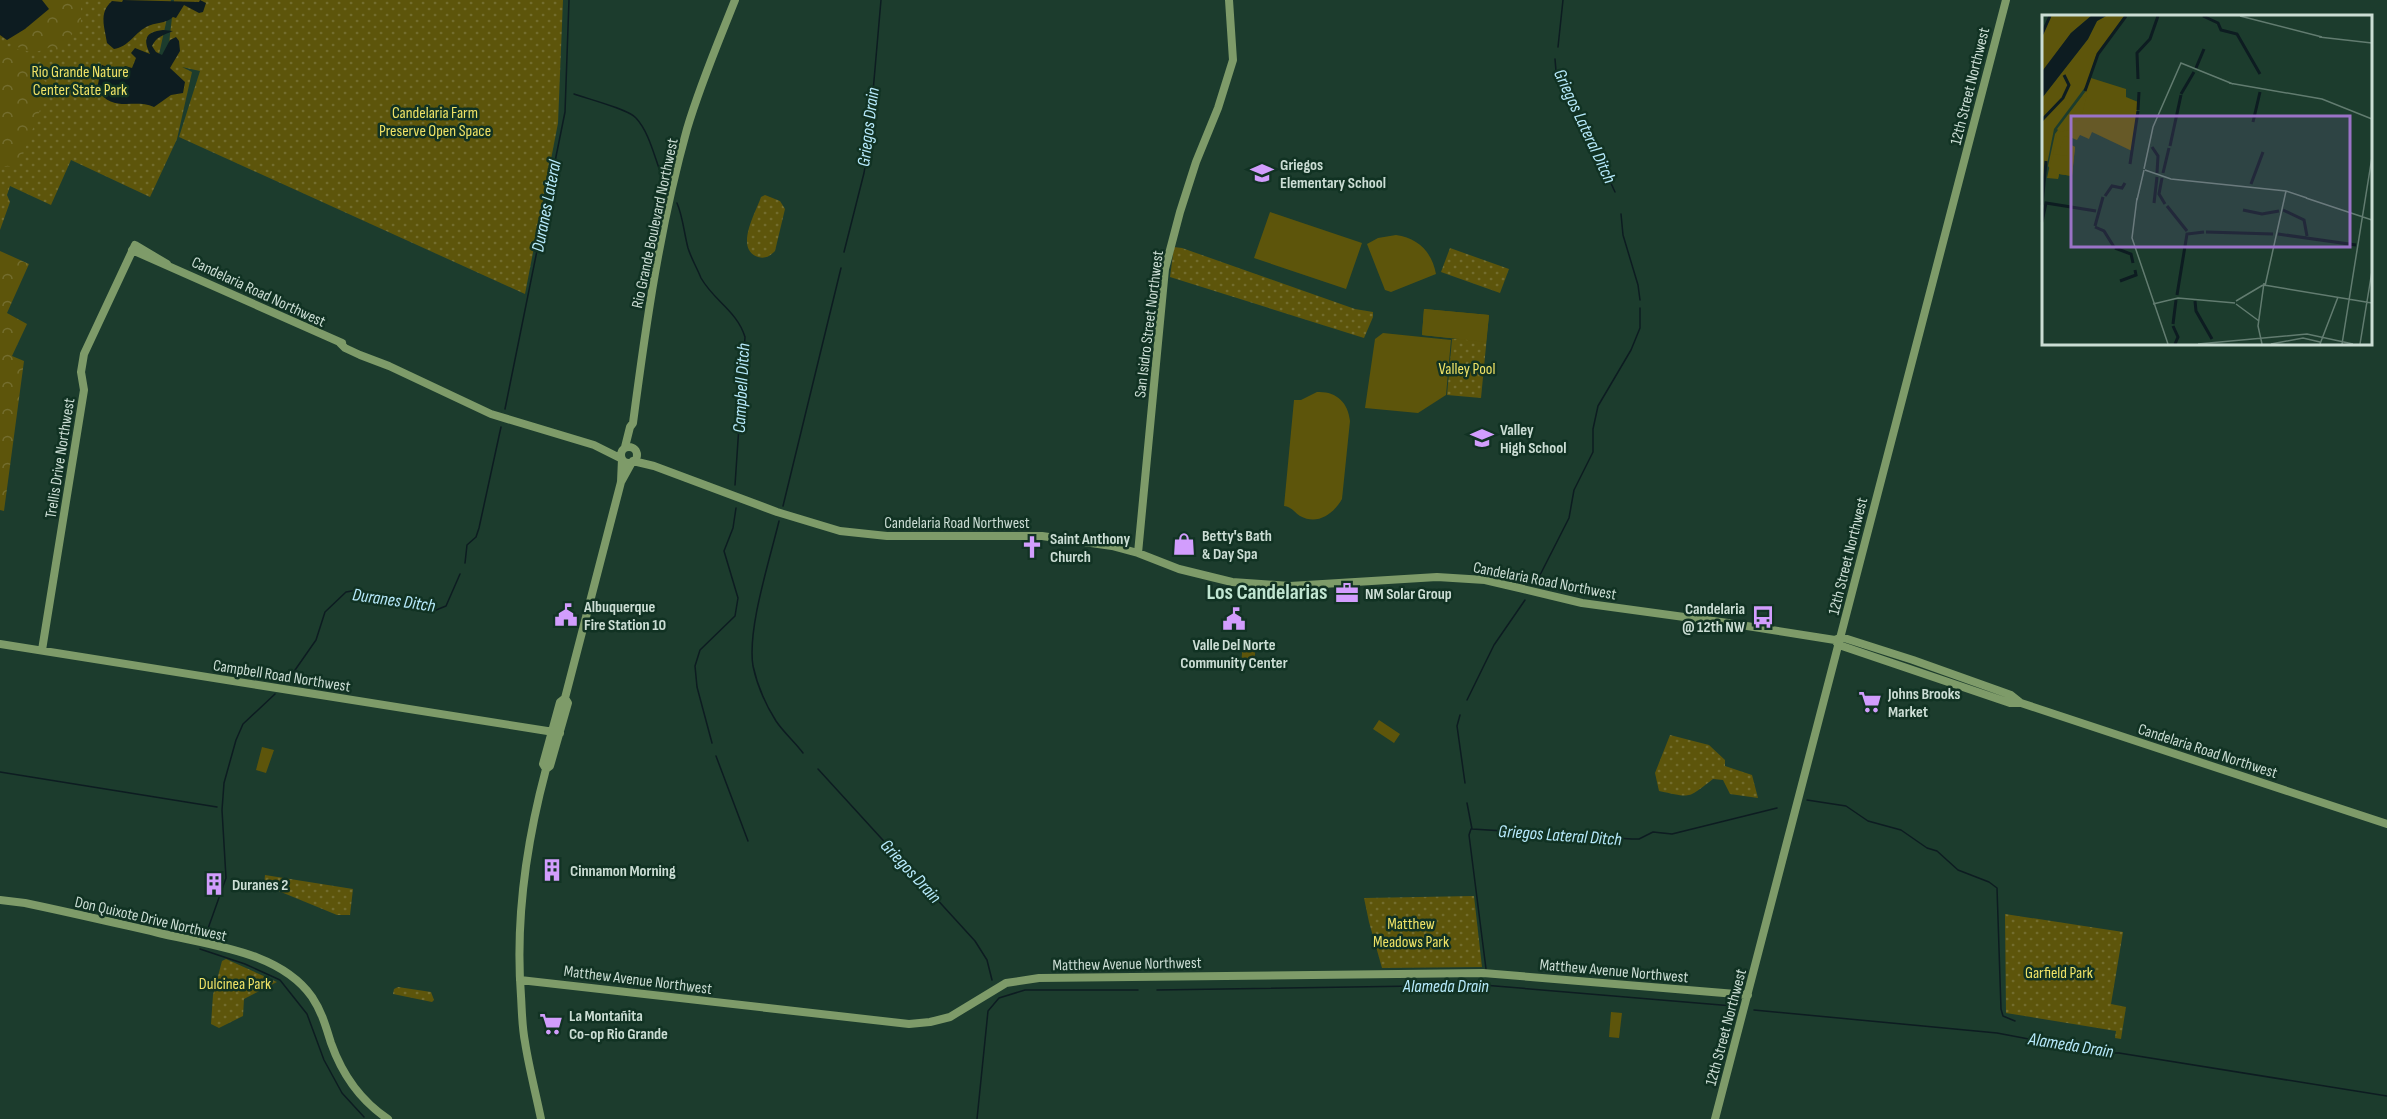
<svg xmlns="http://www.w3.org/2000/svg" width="2387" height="1119" viewBox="0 0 2387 1119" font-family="'Sofia Sans Condensed',sans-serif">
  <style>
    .grass { fill: url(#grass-dots) }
    .forest { fill: url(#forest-crowns) }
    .pitch { fill: #5d550b }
    .water { fill: #0d1c21 }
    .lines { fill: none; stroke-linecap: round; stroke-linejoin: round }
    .stream { stroke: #0d1c21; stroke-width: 1.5 }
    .secondary { stroke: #7e9b69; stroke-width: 8 }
    .labels { text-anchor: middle; stroke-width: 5; stroke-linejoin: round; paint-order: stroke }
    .park-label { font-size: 16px; fill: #efe266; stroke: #113223 }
    .street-label { font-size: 16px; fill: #cbddd4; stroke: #113223 }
    .poi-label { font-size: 16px; font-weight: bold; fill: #cbddd4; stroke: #113223; text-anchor: start }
    .water-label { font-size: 18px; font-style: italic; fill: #b7eafc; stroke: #113223 }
    .district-label { font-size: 22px; font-weight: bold; fill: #c1e6d2; stroke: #113223 }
    .inset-river { fill: none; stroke: #0d1c21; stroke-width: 3 }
    .inset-road { fill: none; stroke: #627c70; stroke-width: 1.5 }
    .view { fill: #9b73c7; fill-opacity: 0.15; stroke: #9b73c7; stroke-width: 3 }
    .inset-edge { fill: none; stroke: #cbddd4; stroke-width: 3 }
  </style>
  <defs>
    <pattern id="grass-dots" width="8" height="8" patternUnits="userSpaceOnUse" patternTransform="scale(1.5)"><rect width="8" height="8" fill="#5d550b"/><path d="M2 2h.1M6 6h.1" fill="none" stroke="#736d2e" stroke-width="1.8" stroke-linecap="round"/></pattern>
    <pattern id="forest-crowns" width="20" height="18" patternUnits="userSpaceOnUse" patternTransform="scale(1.5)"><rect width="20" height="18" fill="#5d550b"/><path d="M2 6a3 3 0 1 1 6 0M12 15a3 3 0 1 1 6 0" fill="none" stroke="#736d2e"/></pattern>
  </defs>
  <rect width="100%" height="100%" fill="#1c3c2d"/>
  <!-- grass -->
  <path class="grass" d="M0 0H171L158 59 167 61 174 0H563L558 123 525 294 179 137 200 71 182 67 192 72 177 139 150 197 71 160 51 205 10 186 7 195 10 202 0 230Z
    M765 195 780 201 785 209 775 251C770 256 766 259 758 257 734 249 756 212 761 197Z
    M1174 247 1182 248 1355 309 1373 312V317L1364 338 1170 277Z
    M1450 248 1509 269 1500 293 1441 272Z
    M1424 309 1489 315 1481 398 1447 395 1452 339H1461L1422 335Z
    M1670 735 1709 745 1725 760V766L1752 775 1758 798 1730 794 1723 780 1713 779C1687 799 1692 798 1659 791L1655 773Z
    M265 875 353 889 350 915H337L264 885Z
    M1474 896 1482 967 1382 968 1369 922 1364 898Z
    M2005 914 2123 932 2111 1004 2126 1007 2121 1039 2115 1038 2116 1031 2006 1013Z
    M226 959 277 982 244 999 243 1016 219 1028 211 1024 213 995 222 961Z
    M398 987 431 992 434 1000 432 1002 393 994 394 989Z"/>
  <!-- forest -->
  <path class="forest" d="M42 0H81V25L57 50 50 47C30 56 25 52 7 40L25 29 49 8Z
    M0 42 6 44 7 49H18L49 86 19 165 3 167 0 165Z
    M0 251 29 264 7 313 27 324 12 356 24 361 4 511 0 510Z"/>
  <!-- pitch -->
  <path class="pitch" d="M1270 212 1362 243 1346 289 1254 258Z
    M1396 235C1418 238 1432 252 1436 274L1391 292 1385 290 1367 244 1378 238Z
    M1424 309 1489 315 1486 342 1422 335Z
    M1383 333 1451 340 1446 395 1418 413 1365 408 1375 339Z
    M1317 392C1336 391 1348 402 1350 421L1342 499C1334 513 1318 526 1300 516 1294 512 1292 507 1284 506L1294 400H1301Z
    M1243 640 1256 642 1254 667 1241 666Z
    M1379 720 1400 734 1394 743 1373 729Z
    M262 747 274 750 266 773 256 770Z
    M1611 1012 1622 1013 1619 1038 1609 1037Z"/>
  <!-- water -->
  <path class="water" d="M0 0H42L49 9 25 29 7 40 0 35Z
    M123 0 199 2 200 0 206 3 203 12 199 13 184 5 176 18 173 17C166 24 155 22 146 27 134 34 128 47 114 49L107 43C105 28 98 13 112 1L122 2Z
    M163 30 173 31C163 35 156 37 152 46L156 52 162 55 170 40 176 37 179 41 180 51 170 68 185 82 183 93 171 95 154 107C133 98 113 114 97 89L102 65 120 72 125 66 132 68 136 58 131 53 135 48 150 54C143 39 145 32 163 30Z"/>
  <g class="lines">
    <!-- stream -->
    <path class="stream" d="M1558 47 1563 0
      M1555 59 1556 71 1570 94 1615 192
      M574 94C588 99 628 109 636 118 650 133 655 160 663 179
      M677 203C683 217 684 233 688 248 691 258 697 268 701 278 714 301 737 311 745 337L735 485
      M1621 214 1623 235 1638 285 1640 300
      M844 252 864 173 868 149 881 0
      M505 409 565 112 569 0
      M783 506 841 268
      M779 521C770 559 747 629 753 666 757 685 766 705 776 721 784 733 795 742 803 753
      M465 563 467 545 476 537 479 528 501 427
      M1537 581 1569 518 1574 490 1593 452V429L1598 406 1631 350 1640 328V308
      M286 683 316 640 325 612 346 592 358 590 436 610 446 606 460 574
      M1467 700 1494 645 1525 600
      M1460 715 1457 726 1465 783
      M712 743 697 687 695 666 700 650 735 616 738 598 724 551 733 528 736 508
      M716 756 748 841
      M818 769 975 941 987 960 992 980
      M0 772 217 807
      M1807 800 1846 806 1868 821 1901 830 1927 848 1937 851 1958 870 1989 882 1997 888 2001 1009 2003 1016 2015 1021
      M1467 803 1472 829 1632 839H1639L1653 832 1672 834 1777 808
      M1471 829 1469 835 1486 969
      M205 937 226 878 222 810 224 783 236 740 243 724 275 694
      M200 949 245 964 280 980 307 1014 324 1060 342 1093 364 1117
      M1157 990 1483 985 1733 1006
      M1754 1010 1997 1033 2103 1053H2119L2387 1096
      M977 1119 988 1011 999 998 1025 990H1138"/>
    <!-- secondary -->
    <path class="secondary" d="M132 250 342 343
      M340 343 345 348 360 355 389 366 491 414 594 445 622 459
      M621 455a8 8 0 1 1 16 0a8 8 0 1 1-16 0Z
      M625 447 630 427 633 423C646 324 660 225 687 129 700 85 718 43 735 0
      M633 461 654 466 777 512 840 531 887 536H1042L1112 546 1138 553 1179 569 1232 582 1290 586 1437 577 1485 580 1582 603 1728 623 1835 640 1841 637 1913 660 2011 695 2021 703
      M621 482 632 462
      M1138 553 1165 269 1180 212 1196 162 1218 108 1233 60 1229 0
      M1837 643 1839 645 2010 703H2021L2387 824
      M0 644 560 733
      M42 650 84 390 81 372 84 354 135 245 167 264
      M546 769 550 766 568 703 565 698
      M0 900 25 903C68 912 111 922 155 932 206 945 279 950 312 997 322 1012 326 1027 331 1043 342 1074 361 1101 388 1119
      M520 980 909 1024 930 1022 950 1017 1006 983 1039 978 1483 973 1748 995
      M541 1119C536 1094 529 1068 525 1042 522 1027 522 1012 521 996 515 919 526 844 546 769L543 764 560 702 565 698 621 482 622 459
      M1715 1119 2006 0"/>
  </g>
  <!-- icons -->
  <defs>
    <g id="school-bare" transform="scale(1.8)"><path d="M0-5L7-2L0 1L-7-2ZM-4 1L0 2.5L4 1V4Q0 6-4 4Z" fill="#d29dfd" stroke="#113223" stroke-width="2.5" paint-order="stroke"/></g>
    <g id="shop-bare" transform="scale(1.8)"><path d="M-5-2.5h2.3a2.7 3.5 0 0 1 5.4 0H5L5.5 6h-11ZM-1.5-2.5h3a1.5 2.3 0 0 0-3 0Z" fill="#d29dfd" stroke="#113223" stroke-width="2.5" paint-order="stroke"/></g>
    <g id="church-bare" transform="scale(1.8)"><path d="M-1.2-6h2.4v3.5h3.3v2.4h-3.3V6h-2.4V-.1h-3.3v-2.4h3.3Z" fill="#d29dfd" stroke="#113223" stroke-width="2.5" paint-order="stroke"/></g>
    <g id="office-bare" transform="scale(1.8)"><path d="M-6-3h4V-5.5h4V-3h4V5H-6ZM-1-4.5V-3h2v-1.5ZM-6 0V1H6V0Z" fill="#d29dfd" stroke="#113223" stroke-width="2.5" paint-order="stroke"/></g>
    <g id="civic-bare" transform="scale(1.8)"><path d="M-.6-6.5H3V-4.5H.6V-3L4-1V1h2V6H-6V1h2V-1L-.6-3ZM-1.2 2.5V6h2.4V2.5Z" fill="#d29dfd" stroke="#113223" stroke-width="2.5" paint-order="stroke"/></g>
    <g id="bus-bare" transform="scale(1.8)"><path d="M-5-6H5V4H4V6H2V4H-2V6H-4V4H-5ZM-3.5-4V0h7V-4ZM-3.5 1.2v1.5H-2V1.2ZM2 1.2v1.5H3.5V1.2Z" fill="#d29dfd" stroke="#113223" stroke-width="2.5" paint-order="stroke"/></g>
    <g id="supermarket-bare" transform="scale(1.8)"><path d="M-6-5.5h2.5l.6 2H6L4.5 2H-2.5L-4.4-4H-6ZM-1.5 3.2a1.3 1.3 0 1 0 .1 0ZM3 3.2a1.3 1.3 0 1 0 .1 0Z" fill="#d29dfd" stroke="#113223" stroke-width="2.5" paint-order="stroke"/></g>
    <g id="building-bare" transform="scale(1.8)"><path d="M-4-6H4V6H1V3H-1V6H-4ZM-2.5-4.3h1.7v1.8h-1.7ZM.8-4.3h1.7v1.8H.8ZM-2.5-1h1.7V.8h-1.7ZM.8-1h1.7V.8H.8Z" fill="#d29dfd" stroke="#113223" stroke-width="2.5" paint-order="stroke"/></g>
  </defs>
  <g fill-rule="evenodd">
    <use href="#school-bare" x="1262" y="173"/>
    <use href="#school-bare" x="1482" y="438"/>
    <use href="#shop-bare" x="1184" y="544"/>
    <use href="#church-bare" x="1032" y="547"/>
    <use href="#office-bare" x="1347" y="593"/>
    <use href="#civic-bare" x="566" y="615"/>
    <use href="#bus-bare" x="1763" y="617"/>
    <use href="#civic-bare" x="1234" y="619"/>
    <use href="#supermarket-bare" x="1870" y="702"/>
    <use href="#building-bare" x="552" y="870"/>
    <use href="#building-bare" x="214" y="884"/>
    <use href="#supermarket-bare" x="551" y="1024"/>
  </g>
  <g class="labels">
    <!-- park labels -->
    <g class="park-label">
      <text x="80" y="77">Rio Grande Nature<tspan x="80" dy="18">Center State Park</tspan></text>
      <text x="435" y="118">Candelaria Farm<tspan x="435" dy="18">Preserve Open Space</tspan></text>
      <text x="1467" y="374">Valley Pool</text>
      <text x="1411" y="929">Matthew<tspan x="1411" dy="18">Meadows Park</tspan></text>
      <text x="2059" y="978">Garfield Park</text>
      <text x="235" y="989">Dulcinea Park</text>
    </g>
    <!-- street labels -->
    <g class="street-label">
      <text transform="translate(1969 86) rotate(-76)" y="6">12th Street Northwest</text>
      <text transform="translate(654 223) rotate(-78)" y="6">Rio Grande Boulevard Northwest</text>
      <text transform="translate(259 291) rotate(25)" y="6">Candelaria Road Northwest</text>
      <text transform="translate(1148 324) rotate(-83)" y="6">San Isidro Street Northwest</text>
      <text transform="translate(59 458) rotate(-81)" y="6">Trellis Drive Northwest</text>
      <text x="957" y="528">Candelaria Road Northwest</text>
      <text transform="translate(1847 556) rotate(-76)" y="6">12th Street Northwest</text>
      <text transform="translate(1545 580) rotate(11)" y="6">Candelaria Road Northwest</text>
      <text transform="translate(282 675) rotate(9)" y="6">Campbell Road Northwest</text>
      <text transform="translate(2208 750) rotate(18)" y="6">Candelaria Road Northwest</text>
      <text transform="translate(151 918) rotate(13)" y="6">Don Quixote Drive Northwest</text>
      <text transform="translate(1127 963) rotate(-1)" y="6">Matthew Avenue Northwest</text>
      <text transform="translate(1614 970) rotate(5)" y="6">Matthew Avenue Northwest</text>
      <text transform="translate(638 979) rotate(7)" y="6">Matthew Avenue Northwest</text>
      <text transform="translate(1725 1027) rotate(-75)" y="6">12th Street Northwest</text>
    </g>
    <!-- poi labels -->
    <g class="poi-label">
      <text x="1280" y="170">Griegos<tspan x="1280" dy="18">Elementary School</tspan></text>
      <text x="1500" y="435">Valley<tspan x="1500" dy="18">High School</tspan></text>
      <text x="1202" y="541">Betty's Bath<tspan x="1202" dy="18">&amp; Day Spa</tspan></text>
      <text x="1050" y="544">Saint Anthony<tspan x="1050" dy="18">Church</tspan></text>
      <text x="1365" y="599">NM Solar Group</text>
      <text x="584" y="612">Albuquerque<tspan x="584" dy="18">Fire Station 10</tspan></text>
      <text x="1745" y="614" text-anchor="end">Candelaria<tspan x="1745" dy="18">@ 12th NW</tspan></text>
      <text x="1234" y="650" text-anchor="middle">Valle Del Norte<tspan x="1234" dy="18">Community Center</tspan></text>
      <text x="1888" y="699">Johns Brooks<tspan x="1888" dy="18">Market</tspan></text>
      <text x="570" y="876">Cinnamon Morning</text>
      <text x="232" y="890">Duranes 2</text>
      <text x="569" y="1021">La Montañita<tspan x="569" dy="18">Co-op Rio Grande</tspan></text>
    </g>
    <!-- water labels -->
    <g class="water-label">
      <text transform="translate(1585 126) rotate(65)" y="6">Griegos Lateral Ditch</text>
      <text transform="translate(868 127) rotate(-83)" y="6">Griegos Drain</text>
      <text transform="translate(546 206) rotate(-79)" y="6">Duranes Lateral</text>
      <text transform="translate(741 388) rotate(-87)" y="6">Campbell Ditch</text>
      <text transform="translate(394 600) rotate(8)" y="6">Duranes Ditch</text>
      <text transform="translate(1560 835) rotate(4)" y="6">Griegos Lateral Ditch</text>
      <text transform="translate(911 871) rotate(47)" y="6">Griegos Drain</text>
      <text x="1446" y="992">Alameda Drain</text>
      <text transform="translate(2071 1045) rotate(9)" y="6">Alameda Drain</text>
    </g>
    <!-- district labels -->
    <g class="district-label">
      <text x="1267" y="599">Los Candelarias</text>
    </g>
  </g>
  <!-- overview -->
  <g transform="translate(2042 15)">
    <rect width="330" height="330" fill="#1c3c2d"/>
    <path d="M49 63 84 74V82L96 87 90 136 50 117 47 124 38 120 35 125 30 123 29 130 33 132 30 161 17 159 16 164 6 151 13 119 44 76Z" fill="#5d550b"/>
    <path d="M64 1H82L54 41 44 71 12 114 0 175V83L46 24 55 6ZM49 63 39 104 32 108 35 111 31 121 26 115 18 117 15 114 44 76ZM15 118 11 139 25 141 18 133 23 121 30 124 29 130 33 132 30 161 17 159 16 164 5 163Z" fill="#5d550b"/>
    <path d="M9 1H49L29 18 0 58V22Z" fill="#5d550b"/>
    <path d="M49 1H64L55 6 46 24 0 83 1 55 29 18Z" fill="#0d1c21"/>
    <path class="inset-river" d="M161 1 176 8 179 15 195 19 218 59M0 19 8 1M154 53 162 34M96 64 95 38 108 24 116 1M43 76 56 39 84 1M139 79 152 57M96 95 97 77M0 105 21 83 27 70 22 60M211 107 218 77M128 131 139 80M110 132 116 141 115 158M88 149 96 96M121 158 127 133M120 163 117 179 123 189M209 169 221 137M63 181 70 171 80 173 83 168M112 188 115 162M0 190 4 146M125 191 145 216M201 195 220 199 237 196M241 195 262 205 265 221M0 207 4 188 54 196M53 211 61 182M53 212 62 216 72 232M164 217 231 219M236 219 314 230M73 233 89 239 91 248M78 266 94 260 93 255M135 280 145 219 162 217M153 286 154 296 170 324M131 309 134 285M131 311 136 322 133 329"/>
    <path class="inset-road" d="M198 1 280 22M277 22 330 28M187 68 280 84 330 104M102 154 111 112 139 48 191 69M103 155 129 164 244 176 265 183M95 183 90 223 126 329M264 183 330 205M95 185 102 155M222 270 330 288M223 271 244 176M194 286 221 270M111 289 136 283 193 288M194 289 217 306M156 329 265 319 311 329M220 329 216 311 222 268M229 329 261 323 278 327M278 329 296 282M300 329 330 142M318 329 330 256"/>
    <path class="view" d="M29 101H308V232H29Z"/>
    <rect width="330" height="330" class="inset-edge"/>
  </g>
</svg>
